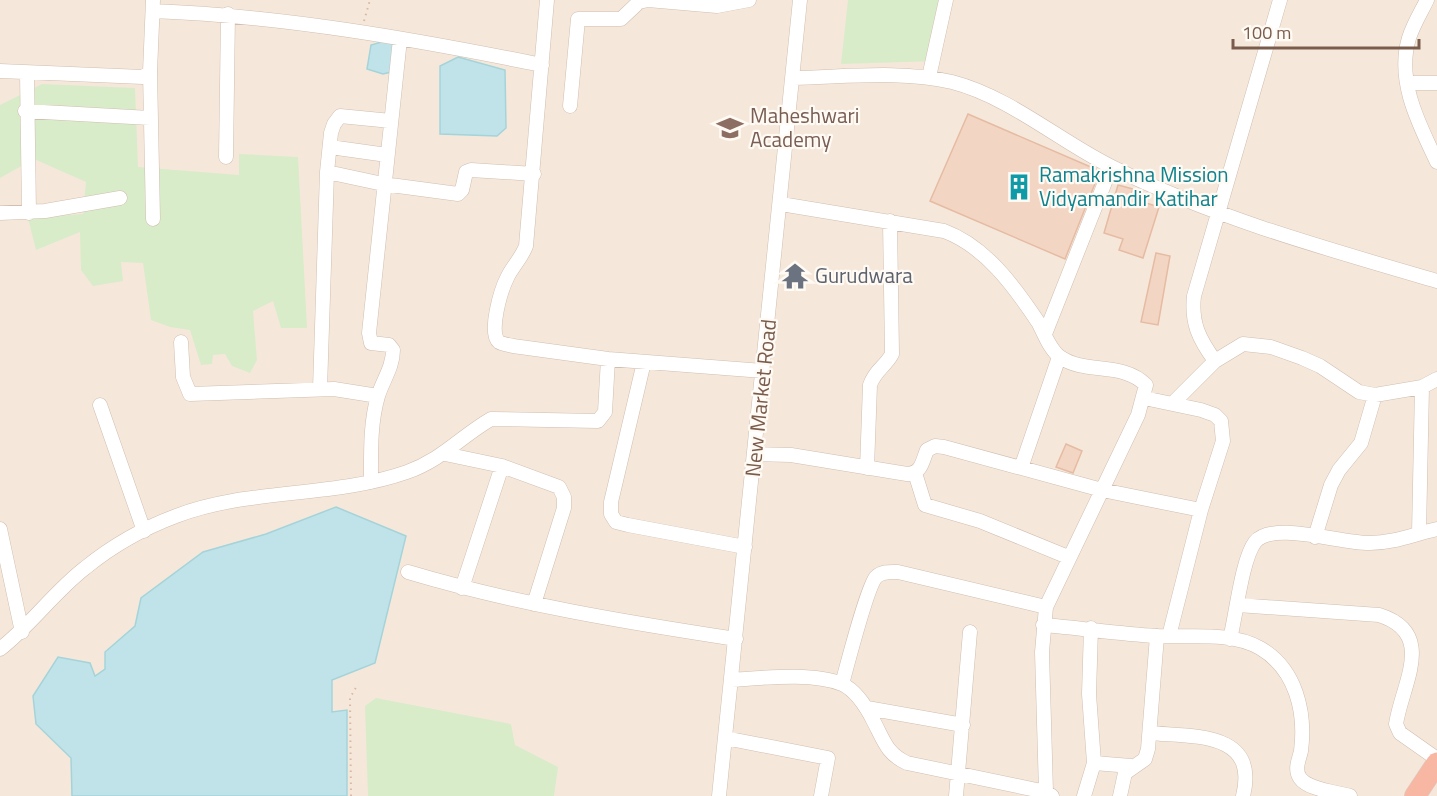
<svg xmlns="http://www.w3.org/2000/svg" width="1437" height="796" viewBox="0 0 1437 796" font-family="'Titillium Web',sans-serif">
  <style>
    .residential { fill: #f5e8da }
    .green { fill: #d8ecc9 }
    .water { fill: #bfe3e8; stroke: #a5d3da; stroke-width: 1.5 }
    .building { fill: #f3d5c3; stroke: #e6bba3; stroke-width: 1.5 }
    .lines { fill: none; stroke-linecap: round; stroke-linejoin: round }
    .minor-casing { stroke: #d1beb0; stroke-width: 15 }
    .highway-casing { stroke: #dad1cd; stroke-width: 22 }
    .path { stroke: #d9b8a5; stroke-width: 2; stroke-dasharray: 1.5 4.5; stroke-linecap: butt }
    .minor { stroke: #fff; stroke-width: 14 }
    .highway { stroke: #f7b7a3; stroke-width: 21 }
    .labels { text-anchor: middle; stroke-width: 4.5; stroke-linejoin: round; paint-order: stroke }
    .education-label { font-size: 21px; fill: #785e54; stroke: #fffaf3; text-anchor: start }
    .culture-label { font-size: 21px; fill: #0d838f; stroke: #fffaf3; text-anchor: start }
    .worship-label { font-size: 21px; fill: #5b616d; stroke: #fffaf3; text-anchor: start }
    .street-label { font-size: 21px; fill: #7a5c4d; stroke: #fffaf3 }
  </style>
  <rect width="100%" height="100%" fill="#fdf6ec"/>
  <!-- residential -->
  <path class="residential" d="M0 0H1437V796H0Z"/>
  <!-- green -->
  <path class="green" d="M848 0H945L937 61 841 64Z
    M42 84 135 88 138 167 239 175V154L298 157 307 328H281L273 301 253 311 257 360 250 373 232 366 225 354 213 355 212 364 201 365 190 330 170 327 151 320 143 263 121 262 123 281 93 286 81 270 80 232 36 250 28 218 83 214 86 182 34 159 0 178V105Z
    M376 698 511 724 515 745 558 767 554 796H368L365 706Z"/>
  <!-- water -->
  <path class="water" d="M388 40 399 50 391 72 383 74 367 69 371 45Z
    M458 57 505 70 506 128 497 136 440 134V66Z
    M336 507 406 536 375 663 332 680V712L347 710V796H72L71 758 36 724 33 696 58 657 90 663 95 676 105 669V652L135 626 141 598 203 552 266 534Z"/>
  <!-- building -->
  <path class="building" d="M968 114 1100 171 1065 259 930 201Z
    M1118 185 1133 189 1130 198 1159 207 1143 258 1119 250 1123 239 1104 233Z
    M1156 253 1170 256 1158 325 1141 322Z
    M1066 444 1082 451 1073 473 1056 467Z"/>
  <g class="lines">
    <!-- minor casing -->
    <g class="minor-casing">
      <path id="minor" d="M547 0 526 246C521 259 512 267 507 278 501 290 488 333 499 342 502 344 509 345 513 346L608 359 763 371
        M1427 0C1421 12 1413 25 1409 38 1396 81 1419 124 1437 162
        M153 11C284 16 413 39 542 65
        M0 71 143 77 150 72 153 0
        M150 72 153 219
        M27 73 29 213
        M929 77 946 0
        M794 78C845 77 902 70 952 82 1010 97 1059 141 1112 167 1215 218 1327 249 1437 281
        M1407 83H1437
        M570 106 578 19H621L639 2 648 0 717 6 749 0
        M25 111 150 118
        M330 147 387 155
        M226 157 228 14
        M327 172 383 184 458 194 462 190 466 172 471 170 534 174
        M781 204 944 231C985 246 1014 286 1038 322 1044 333 1050 350 1060 357 1086 375 1122 361 1146 385L1138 415 1046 607 1042 652 1046 792
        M0 213 45 211 120 198
        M1045 334 1111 167
        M181 342 183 377 190 394 334 389 378 396
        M1215 361C1199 339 1191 323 1194 296L1280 0
        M644 362 611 502V514L616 522 628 525 745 547
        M320 389 327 172 331 133 334 124 340 116 391 121
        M1144 398 1201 410 1215 415 1221 421 1223 441 1201 510 1169 636
        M1173 403 1215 361 1243 344 1271 347 1302 358 1320 366 1359 392 1375 395 1422 387 1437 379
        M100 405 144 531
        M445 454 502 466 559 487 564 497V508L534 604
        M755 454 791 455 907 474C922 473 922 462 927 450L935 446 944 447 1102 490 1201 510
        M867 468 870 385C875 370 885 367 892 354L890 221
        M1021 468 1059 357
        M915 473 925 505 980 521 1068 557
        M371 482C371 453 370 423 378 396 383 380 393 367 393 350L389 345 371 343 369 333 400 39
        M0 529 22 632
        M1419 533 1422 387
        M1315 537 1331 485 1339 470 1361 443 1375 395
        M408 572C515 604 625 622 736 639
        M462 588 502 466
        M1238 605 1379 615C1437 633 1402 684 1396 724L1400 733 1437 759
        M1043 625C1081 628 1119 634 1156 636 1189 638 1230 631 1260 648 1296 669 1306 712 1301 751 1299 760 1294 769 1300 778 1308 790 1337 792 1350 796
        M1230 639C1236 615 1242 559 1255 542 1273 520 1342 544 1370 543 1394 543 1414 534 1437 529
        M0 649C31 625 54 592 85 568 112 546 144 528 176 516 249 488 333 498 407 472 443 459 460 437 491 419L598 421 605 412 608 359
        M731 680C763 678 812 672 842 684 857 691 867 708 874 722 884 741 887 754 907 763L1046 792 1052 796
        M842 684C847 666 867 587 876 577 882 571 891 572 898 572L1046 607
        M867 708 963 725
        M1150 733C1193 737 1259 731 1243 796
        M725 738 828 758 821 796
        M1094 763 1131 766
        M719 796 800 0
        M956 796 970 632
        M1084 796 1094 763 1089 694 1091 628
        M1120 796 1125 773 1145 759 1148 749 1157 636"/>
    </g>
    <!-- highway casing -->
    <g class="highway-casing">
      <path id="highway" d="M1415 796 1437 763"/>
    </g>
    <!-- path -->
    <path class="path" d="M364 21 370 0
      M351 796 350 698 358 684"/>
    <!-- minor -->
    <use href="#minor" class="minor"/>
    <!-- highway -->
    <use href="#highway" class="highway"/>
  </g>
  <!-- icons -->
  <defs>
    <g id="university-bare" transform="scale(2.07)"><path d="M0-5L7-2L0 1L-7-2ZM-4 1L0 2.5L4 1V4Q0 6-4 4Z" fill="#8d6e63" stroke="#fffaf3" stroke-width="2.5" paint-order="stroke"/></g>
    <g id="building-bare" transform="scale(2.07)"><path d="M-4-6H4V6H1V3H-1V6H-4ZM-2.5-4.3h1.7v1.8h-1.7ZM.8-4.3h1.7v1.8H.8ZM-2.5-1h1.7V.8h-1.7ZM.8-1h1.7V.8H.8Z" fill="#0f9aa8" stroke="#fffaf3" stroke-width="2.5" paint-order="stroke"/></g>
    <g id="temple-bare" transform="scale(2.07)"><path d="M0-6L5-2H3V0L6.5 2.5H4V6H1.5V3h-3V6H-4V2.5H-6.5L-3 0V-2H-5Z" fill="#6b7280" stroke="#fffaf3" stroke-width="2.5" paint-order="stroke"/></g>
  </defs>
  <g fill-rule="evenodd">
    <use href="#university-bare" x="730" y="128"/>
    <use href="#building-bare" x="1019" y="187"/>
    <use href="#temple-bare" x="795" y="276"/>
  </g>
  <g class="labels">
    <!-- education labels -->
    <g class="education-label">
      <text x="750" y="123">Maheshwari<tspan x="750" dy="24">Academy</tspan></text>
    </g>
    <!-- culture labels -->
    <g class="culture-label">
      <text x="1039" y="182">Ramakrishna Mission<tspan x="1039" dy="24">Vidyamandir Katihar</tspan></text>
    </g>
    <!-- worship labels -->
    <g class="worship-label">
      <text x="815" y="283">Gurudwara</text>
    </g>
    <!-- street labels -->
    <g class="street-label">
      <text transform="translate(761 398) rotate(-84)" y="7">New Market Road</text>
    </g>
  </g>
  <!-- scale -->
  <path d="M1233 39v9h186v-9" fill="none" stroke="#7a5c4d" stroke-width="3"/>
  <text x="1242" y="39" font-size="18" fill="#7a5c4d" stroke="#fffaf3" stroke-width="4.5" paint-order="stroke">100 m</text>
</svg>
